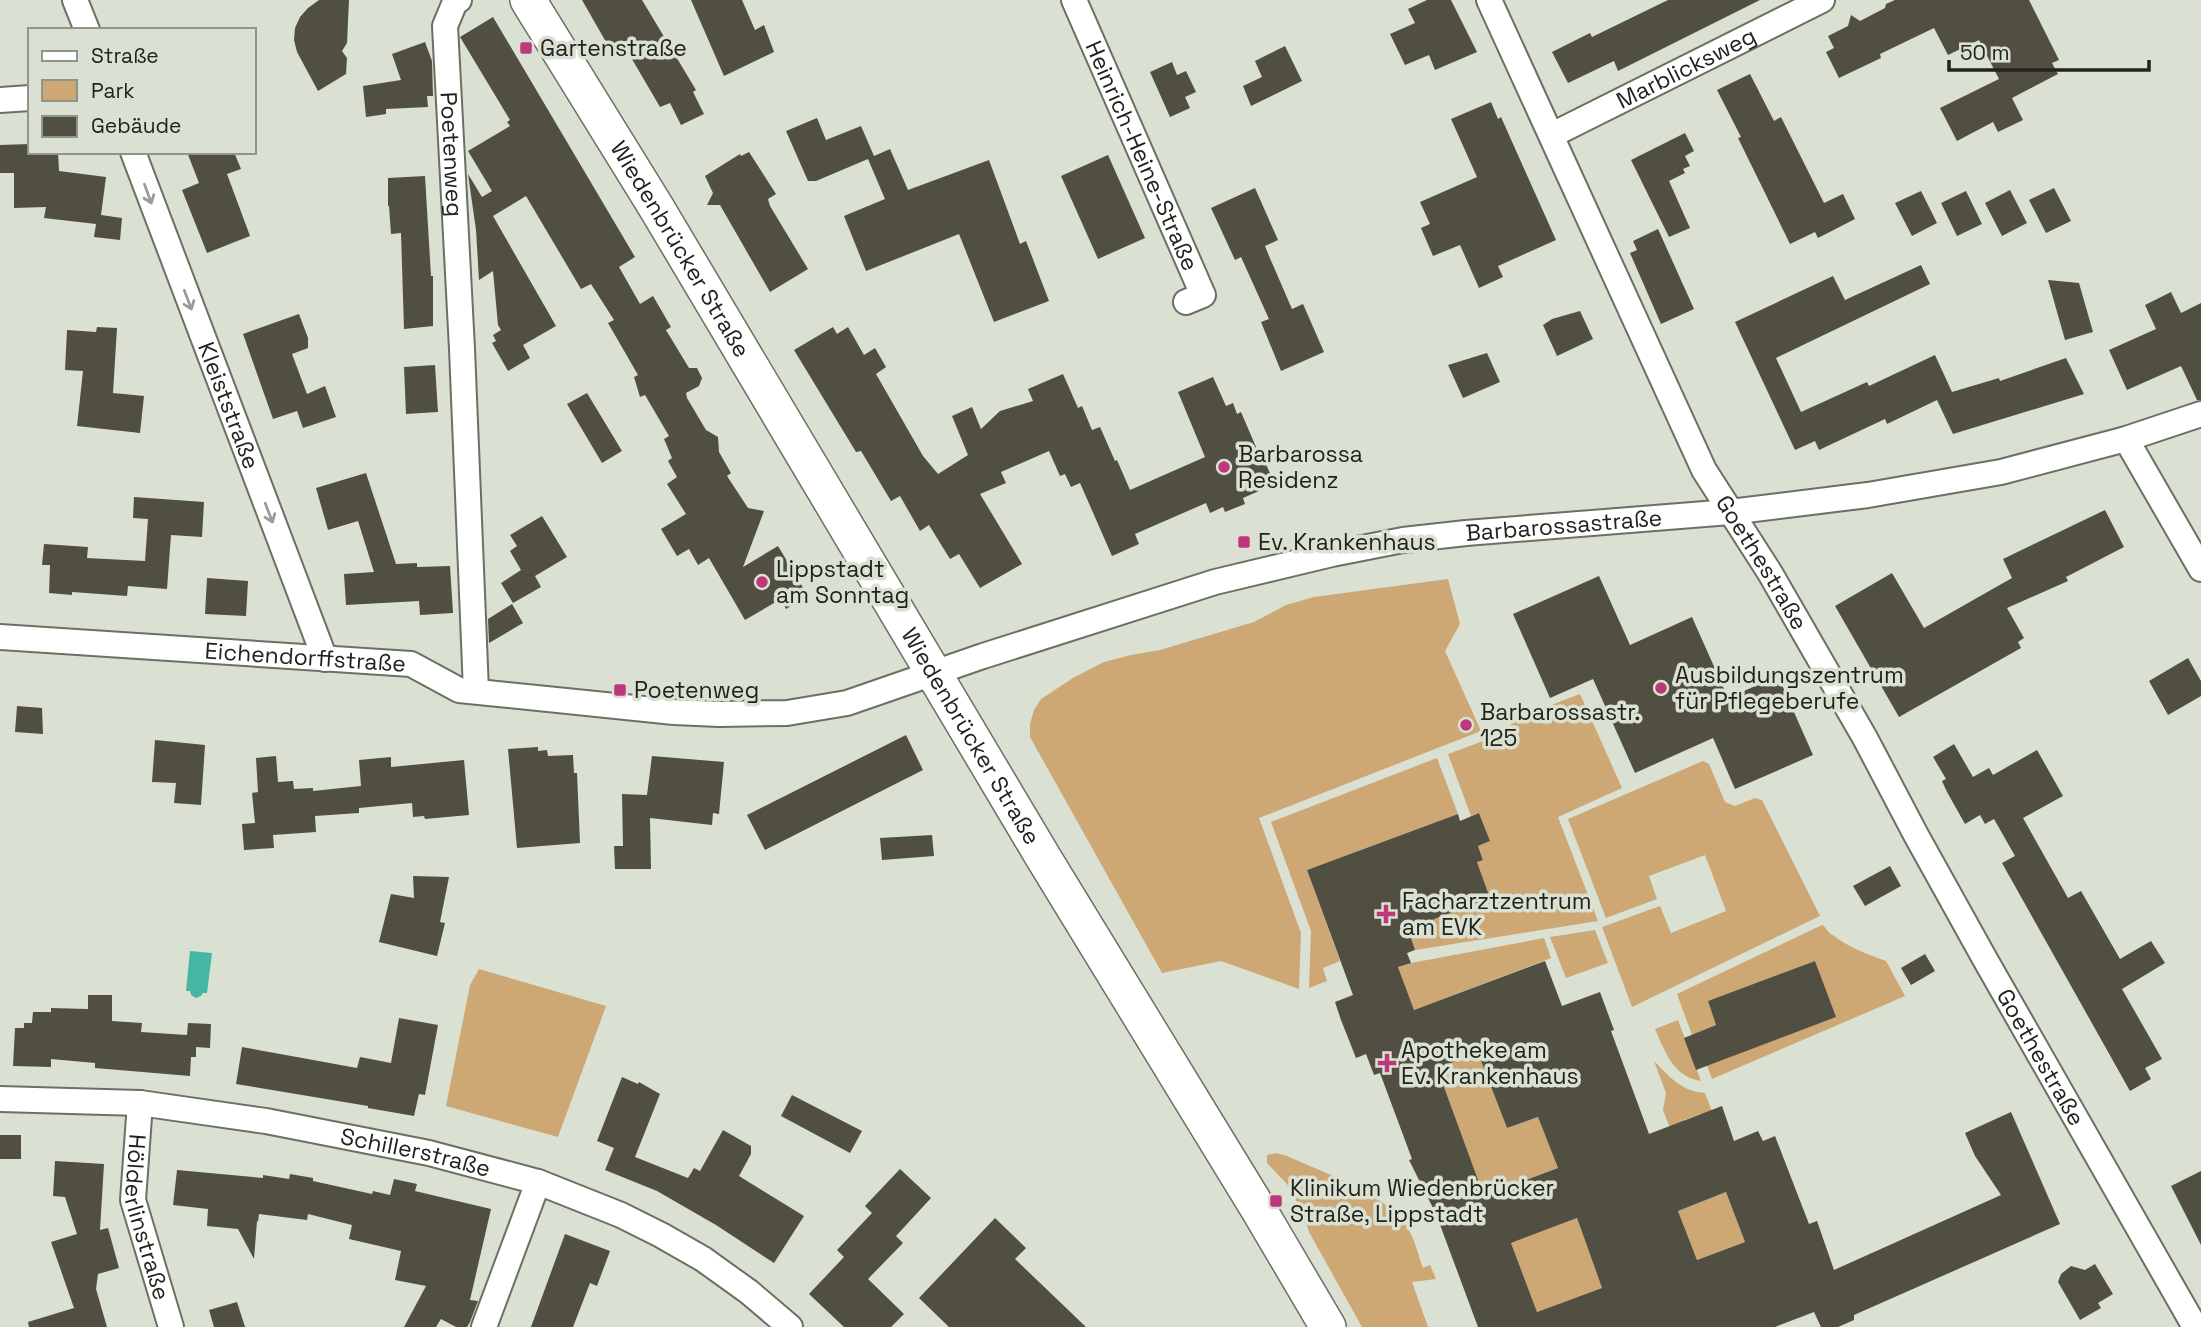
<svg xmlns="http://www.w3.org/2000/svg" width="2201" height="1327" viewBox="0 0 2201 1327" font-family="'Space Grotesk',sans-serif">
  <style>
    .green { fill: #cda774 }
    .water { fill: #44b6a2 }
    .building { fill: #514f41; fill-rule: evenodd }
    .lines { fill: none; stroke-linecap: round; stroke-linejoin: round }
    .street-casing { stroke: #6a7062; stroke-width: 28 }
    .secondary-casing { stroke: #6a7062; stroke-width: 38 }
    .street { stroke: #fff; stroke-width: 24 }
    .secondary { stroke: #fff; stroke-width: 35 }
    .oneway { stroke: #9b9c99 }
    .poi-dot { fill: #bd387b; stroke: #dae1d2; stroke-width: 2.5 }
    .labels { text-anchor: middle; stroke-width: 7; stroke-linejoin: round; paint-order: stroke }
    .poi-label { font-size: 23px; fill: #20231d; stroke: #dae1d2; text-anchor: start }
    .street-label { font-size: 23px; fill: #20231d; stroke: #dae1d2 }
  </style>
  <rect width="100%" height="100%" fill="#dae1d2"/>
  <!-- green -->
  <path class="green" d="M1448 579 1460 624 1445 651 1481 731 1259 818 1301 933 1299 989 1221 961 1162 973 1030 737V724L1034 710 1041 699 1073 678 1104 662 1131 655 1160 650 1254 622 1286 605 1314 597Z
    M1580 694 1622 788 1558 817 1598 921 1415 950 1408 929 1490 898 1477 862 1483 859 1478 846 1490 841 1479 813 1471 816 1448 754 1505 733 1515 719Z
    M1437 758 1458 814 1307 870 1340 961 1323 968 1327 981 1309 988 1311 931 1271 822Z
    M1703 761 1709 764 1725 802 1735 806 1755 798 1762 800 1820 916 1632 1007 1602 927 1660 906 1671 933 1726 911 1705 855 1649 876 1657 899 1606 918 1568 819Z
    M1822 925C1827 928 1828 933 1834 936 1850 948 1867 954 1886 961L1905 996 1712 1079 1699 1044 1729 1057 1835 1017 1815 961 1708 1001 1716 1025 1692 1035 1677 994Z
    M1595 930 1608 963 1566 978 1550 937Z
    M1544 938 1551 958 1414 1010 1398 967 1411 963Z
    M479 969 606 1006 558 1137 446 1106 470 985Z
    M1678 1020 1701 1081C1673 1077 1665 1051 1655 1029Z
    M1478 1053 1507 1128 1538 1117 1558 1168 1484 1196 1437 1068Z
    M1654 1061C1670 1077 1681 1091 1705 1093L1718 1127 1707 1131 1700 1114 1684 1120 1676 1144 1663 1110 1666 1093Z
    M1276 1153 1287 1156C1322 1172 1387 1194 1407 1227 1415 1239 1418 1255 1423 1268L1430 1265 1436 1279 1412 1282 1428 1327H1362L1309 1232 1303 1213 1287 1184 1267 1163V1155Z
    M1726 1192 1745 1242 1697 1260 1678 1211Z
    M1577 1218 1602 1288 1537 1312 1511 1243Z"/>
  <!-- water -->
  <path class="water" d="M190 951 212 953 207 993H203L201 996 196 998 191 995 190 991H186Z"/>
  <!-- building -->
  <path class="building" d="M319 0H349L347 43 342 51 347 58 346 74 318 91 297 52 294 40 295 28 300 17 308 8Z
    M582 0H642L696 90 693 92 704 114 681 125 670 103 660 107 622 42 610 49Z
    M691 0H742L755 30 764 25 774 52 724 76Z
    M1427 0H1451L1477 52 1435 70 1429 55 1405 65 1390 34 1415 23 1408 9Z
    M1668 0H1760L1618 71 1614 61 1568 83 1552 52 1590 33 1592 37Z
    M1895 0H2029L2059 60 2052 63 2058 74 2012 98 2023 120 1998 132 1993 122 1957 141 1940 108 1999 79 1979 40 1948 55 1934 28 1880 54 1881 58 1839 78 1826 52 1834 48 1828 36 1848 26 1851 15 1860 21 1885 8 1886 4Z
    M493 17 635 257 619 267 640 304 653 296 671 327 666 330 689 368H697L702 378 699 386 686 393 687 398 706 430 718 437 719 452 731 473 727 476 748 508 764 511 743 567 778 546 808 596 786 609 781 599 745 620 709 558 698 565 689 549 677 556 661 529 686 514 667 484 677 477 668 461 672 458 664 439 669 436 645 395 640 397 634 377 638 375 608 323 614 320 591 284 581 289 526 196 493 216 556 326 523 345 530 358 508 371 492 343 496 341 493 335 501 330 498 325 493 271 479 280 476 230 468 174 482 197 492 191 468 151 510 126 507 122 510 120 460 37Z
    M425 42 432 61 433 96H427L428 107 386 109V114L366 117 363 86 401 80 392 54Z
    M1285 46 1302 81 1251 106 1243 86 1262 77 1255 61Z
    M1172 62 1177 75 1186 71 1196 92 1185 97 1190 108 1170 117 1150 72Z
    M1750 74 1774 121 1781 117 1824 203 1843 194 1855 219 1818 238 1815 232 1790 244 1738 138 1741 137 1717 90Z
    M1491 102 1498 119 1501 117 1556 240 1498 266 1503 277 1479 288 1460 245 1433 256 1421 228 1430 224 1420 202 1477 177 1451 119Z
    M817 118 826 140 861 126 874 156 890 149 908 190 989 160 1020 244 1026 241 1049 301 994 322 959 234 866 271 844 216 885 199 868 159 816 181H808L786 131Z
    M1685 133 1694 151 1685 156 1690 166 1683 169 1685 173 1669 181 1690 228 1669 237 1631 160Z
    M30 144V152H58L59 171 106 177 101 215 122 218 120 240 94 237 96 224 44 218 46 207 14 208V173H0V145Z
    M187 152H234L241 169 227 174 250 236 207 253 182 190 199 183Z
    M749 152 776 194 768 199 770 206 808 269 770 292 720 205H707L713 193 705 176 740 154 741 156Z
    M1108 155 1145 238 1098 259 1061 176Z
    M425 176 431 276H433V326L404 329 401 233 391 234 389 206H388V178Z
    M1255 188 1278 240 1265 246 1269 256 1292 309 1303 304 1324 352 1281 371 1261 322 1269 319 1241 257 1235 260 1211 208Z
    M2054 188 2071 221 2046 233 2029 200Z
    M2010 190 2027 223 2002 236 1985 203Z
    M1921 191 1937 223 1912 236 1895 203Z
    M1966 191 1982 224 1957 236 1941 203Z
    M1658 229 1694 309 1661 324 1630 253 1637 250 1633 241Z
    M1921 265 1930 284 1776 358 1801 412 1867 382 1869 386 1935 355 1952 392 1999 378 2000 381 2066 358 2084 394 1953 434 1937 400 1887 424 1885 419 1819 450 1815 441 1795 450 1735 322 1833 276 1845 300Z
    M2048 280 2079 283 2093 332 2065 340Z
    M2171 292 2181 313 2201 303V400H2197L2181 366 2127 390 2109 350 2156 329 2145 305Z
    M1580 311 1593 339 1557 356 1543 325 1552 319Z
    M299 314 308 338V348L292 354 307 394 325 386 336 417 303 428 297 411 273 419 243 334Z
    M97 327 117 328 113 393 144 396 140 433 77 426 83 371 65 370 67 330 96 332Z
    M833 327 837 334 848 327 864 355 875 348 886 367 876 374 923 456 938 474 968 455 952 416 972 407 981 429 1000 411 1033 401 1028 389 1063 374 1078 408 1082 406 1092 430 1100 427 1115 461 1117 460 1130 490 1205 457 1178 392 1213 377 1226 406 1233 403 1237 414 1241 412 1262 461 1264 460 1275 484 1243 498 1245 504 1225 512 1223 507 1210 513 1206 503 1135 534 1139 544 1112 556 1080 483 1071 487 1065 474 1060 476 1049 451 1001 472 1006 483 980 494 1022 564 980 588 959 554 950 559 929 525 920 531 900 496 891 501 861 451 856 452 794 350Z
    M1487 353 1500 382 1463 398 1448 365Z
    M435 365 438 412 406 414 404 367Z
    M587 393 622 451 602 463 567 404Z
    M366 473 396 564 417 563V567L450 566 453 613 420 615 419 601 346 605 344 574 374 572 358 521 328 530 316 488Z
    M134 497 204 502 202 537 171 535 167 589 128 586 127 596 72 592V595L49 593 50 565H42L44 544 88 547 87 558 145 561 148 519 133 518Z
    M2105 510 2124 547 2066 577 2068 581 2007 608 2024 638 2018 642 2021 648 1899 717 1835 606 1892 573 1924 628 2012 578 2003 559Z
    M542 516 567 557 535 576 541 587 513 603 501 583 521 570 510 551 517 546 510 535Z
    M1599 576 1630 645 1692 617 1728 698 1778 676 1813 755 1735 789 1713 738 1635 773 1593 679 1550 698 1513 614Z
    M207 578 248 581 246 616 205 614Z
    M512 604 523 623 489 643 488 619Z
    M2188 658 2201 681V696L2168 715 2149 681Z
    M17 706 42 708 43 734 15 732Z
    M906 735 923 770 765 850 747 815Z
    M155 740 205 745 201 805 174 803 176 783 152 782Z
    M1954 744 1973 777 1989 768 1993 775 2037 750 2063 796 2023 818 2068 898 2081 891 2120 959 2151 941 2165 963 2122 989 2162 1059 2145 1068 2151 1079 2130 1091 2002 863 2015 856 1994 819 1985 824 1980 815 1965 824 1947 792 1942 781 1946 779 1933 757Z
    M538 747V751L547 750 548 756 573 755 574 773H577L580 843 517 848 508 749Z
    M276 756 278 782 293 781 294 789 313 788V791L361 786 359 760 391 757V767L464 760 469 815 425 819 424 816 413 817 412 803 359 808V813L315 816 316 832 273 835 274 848 244 850 242 824 255 823 252 793 258 792 256 758Z
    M652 756 724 762 719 814 713 813 712 825 650 818 651 869H615L614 846H623L622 794 647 795Z
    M1479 813 1490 841 1478 846 1483 860 1477 862 1490 898 1408 929 1415 950 1407 953 1411 963 1398 967 1414 1010 1545 961 1562 1006 1600 992 1614 1030 1611 1031 1649 1134 1722 1106 1734 1141 1758 1131 1763 1141 1775 1136 1809 1224 1817 1221 1834 1270 2001 1195 1975 1156 1965 1133 2011 1112 2060 1224 1854 1315V1320L1838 1327H1821L1814 1312 1775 1327H1478L1436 1214 1409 1160 1412 1159 1380 1073 1374 1075 1366 1054 1356 1058 1341 1020 1335 1002 1353 995 1307 870 1458 814 1460 821ZM1478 1053 1507 1128 1538 1117 1558 1168 1484 1196 1437 1068ZM1726 1192 1745 1242 1697 1260 1678 1211ZM1577 1218 1602 1288 1537 1312 1511 1243Z
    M932 835 934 856 882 860 880 838Z
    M1890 866 1901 886 1865 906 1853 886Z
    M413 876 449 877 440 922 445 923 437 956 379 942 391 894 414 898Z
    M1925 954 1935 971 1911 985 1901 968Z
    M1815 961 1836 1017 1696 1070 1684 1038 1716 1025 1708 1001Z
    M88 995H112V1021L142 1023 141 1032 187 1035 188 1023 211 1024 210 1048 196 1047V1057H191L190 1076 95 1068V1063L51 1059V1067L13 1066 15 1028H24V1023H32L33 1012H51V1008L88 1009Z
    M399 1018 438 1025 425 1095 419 1094 414 1116 368 1108V1106L236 1084 242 1047 357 1068 360 1057 391 1063Z
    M622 1077 638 1084 639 1082 660 1094 635 1157 688 1178 694 1168 700 1171 723 1130 751 1146V1154L739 1176 804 1216 774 1263 716 1225 657 1191 605 1170 614 1148 597 1141Z
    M792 1095 862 1131 850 1153 781 1116Z
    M0 1135H21V1159H0Z
    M55 1161 104 1164 100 1230 108 1228 119 1268 98 1274 96 1289 107 1327H29L28 1322 74 1308 51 1242 77 1234 65 1197 53 1196Z
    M900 1169 931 1198 896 1236 903 1243 868 1279 904 1314 891 1327H844L809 1294 844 1257 837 1250 872 1213 865 1206Z
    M177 1170 263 1178V1175L289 1179 290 1174 313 1178V1181L372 1194 373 1191 390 1195 394 1179 417 1184 415 1191 491 1209 470 1300 478 1301 470 1322 467 1327H456L441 1319 436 1327H404L426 1286 395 1280 401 1251 349 1239 352 1225 308 1214 307 1220 259 1214 258 1222 257 1221 254 1259 238 1229 207 1226 208 1209 173 1205Z
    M2201 1171V1245L2171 1186Z
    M995 1218 1026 1248 1015 1259 1086 1327H949L919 1298Z
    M565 1234 610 1251 597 1286 590 1283 573 1327H531Z
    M2095 1264 2113 1294 2098 1303 2101 1308 2080 1320 2058 1282 2061 1274 2071 1266 2085 1270Z
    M237 1302 245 1327H214L209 1310Z"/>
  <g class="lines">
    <!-- street casing -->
    <g class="street-casing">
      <g id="street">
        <path d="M75 0 87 30"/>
        <path id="s1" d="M459 0 455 2 445 26 462 349 476 691"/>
        <path id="s2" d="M1074 0 1203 295 1186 302"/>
        <path id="s3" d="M1489 0 1704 470 1770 573 1865 738 1916 835 1986 961 2195 1327"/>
        <path d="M0 100 30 98"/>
        <path id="s4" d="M1552 135 1822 0"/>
        <path id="s5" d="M133 152 325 659"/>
        <path d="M2126 439 2201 569"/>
        <path id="s6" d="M0 637 411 664 459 690 674 712 719 714 787 713 847 703 983 656 1215 582 1332 554 1403 540 1466 533 1730 512 1868 495 2001 472 2126 439 2201 414"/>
        <path id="s7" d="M0 1099 140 1103 266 1121 429 1153 538 1182 621 1215 661 1235 703 1259 749 1292 790 1327"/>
        <path id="s8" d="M140 1103 133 1200 171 1327"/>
        <path d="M484 1327 538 1182"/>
      </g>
    </g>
    <!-- secondary casing -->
    <g class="secondary-casing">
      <g id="secondary">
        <path id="s9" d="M528 0 656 207 1043 857 1259 1210 1328 1327"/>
      </g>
    </g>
    <!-- street -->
    <use href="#street" class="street"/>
    <!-- secondary -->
    <use href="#secondary" class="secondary"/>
  </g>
  <!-- one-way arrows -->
  <defs><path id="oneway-shaft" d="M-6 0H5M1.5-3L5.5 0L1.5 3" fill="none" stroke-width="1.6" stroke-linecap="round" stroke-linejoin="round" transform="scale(1.75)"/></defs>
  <g class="oneway">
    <use href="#oneway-shaft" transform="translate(148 194) rotate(70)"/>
    <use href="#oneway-shaft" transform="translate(188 300) rotate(69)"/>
    <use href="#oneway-shaft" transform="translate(269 513) rotate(69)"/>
  </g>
  <!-- markers -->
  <g class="poi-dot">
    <rect x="519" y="41" width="14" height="14" rx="3.5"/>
    <circle cx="1224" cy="467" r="7"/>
    <rect x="1237" y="535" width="14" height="14" rx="3.5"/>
    <circle cx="762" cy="582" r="7"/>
    <circle cx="1661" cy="688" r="7"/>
    <rect x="613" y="683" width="14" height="14" rx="3.5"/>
    <circle cx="1466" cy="725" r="7"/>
    <path d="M1382.5 903.5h7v7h7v7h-7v7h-7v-7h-7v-7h7z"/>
    <path d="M1383.5 1052.5h7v7h7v7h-7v7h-7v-7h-7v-7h7z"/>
    <rect x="1269" y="1194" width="14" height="14" rx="3.5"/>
  </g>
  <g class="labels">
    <!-- poi labels -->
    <g class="poi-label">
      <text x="540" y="56">Gartenstraße</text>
      <text x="1238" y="462">Barbarossa<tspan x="1238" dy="26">Residenz</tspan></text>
      <text x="1258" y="550">Ev. Krankenhaus</text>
      <text x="776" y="577">Lippstadt<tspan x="776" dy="26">am Sonntag</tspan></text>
      <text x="1675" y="683">Ausbildungszentrum<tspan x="1675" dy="26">für Pflegeberufe</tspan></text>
      <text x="634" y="698">Poetenweg</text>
      <text x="1480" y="720">Barbarossastr.<tspan x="1480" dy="26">125</tspan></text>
      <text x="1402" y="909">Facharztzentrum<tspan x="1402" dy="26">am EVK</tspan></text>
      <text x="1401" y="1058">Apotheke am<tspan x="1401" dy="26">Ev. Krankenhaus</tspan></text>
      <text x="1290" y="1196">Klinikum Wiedenbrücker<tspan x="1290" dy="26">Straße, Lippstadt</tspan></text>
    </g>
    <!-- street labels -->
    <g class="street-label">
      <text dy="8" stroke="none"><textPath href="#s4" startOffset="150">Marblicksweg</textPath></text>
      <text dy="8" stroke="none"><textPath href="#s1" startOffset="159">Poetenweg</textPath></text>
      <text dy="8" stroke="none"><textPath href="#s2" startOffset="170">Heinrich-Heine-Straße</textPath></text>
      <text dy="8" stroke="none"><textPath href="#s9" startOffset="292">Wiedenbrücker Straße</textPath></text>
      <text dy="8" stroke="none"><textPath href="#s5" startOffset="271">Kleiststraße</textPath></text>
      <text dy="8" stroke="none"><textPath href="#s6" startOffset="1598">Barbarossastraße</textPath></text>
      <text dy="8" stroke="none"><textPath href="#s3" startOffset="626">Goethestraße</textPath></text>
      <text dy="8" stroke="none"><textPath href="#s6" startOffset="306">Eichendorffstraße</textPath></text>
      <text dy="8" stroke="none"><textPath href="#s9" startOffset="859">Wiedenbrücker Straße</textPath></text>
      <text dy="8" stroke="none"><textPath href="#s3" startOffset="1194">Goethestraße</textPath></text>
      <text dy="8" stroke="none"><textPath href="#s7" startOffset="420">Schillerstraße</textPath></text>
      <text dy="8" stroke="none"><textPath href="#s8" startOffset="116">Hölderlinstraße</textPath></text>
    </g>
  </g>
  <!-- legend -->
  <rect x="28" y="28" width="228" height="126" fill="#dae1d2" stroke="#90958a" stroke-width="2"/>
  <rect x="42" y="51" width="35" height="10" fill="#ffffff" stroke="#90958a" stroke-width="2"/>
  <text x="91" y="63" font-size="21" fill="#20231d">Straße</text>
  <rect x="42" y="80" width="35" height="21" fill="#cda774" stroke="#90958a" stroke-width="2"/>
  <text x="91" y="98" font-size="21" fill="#20231d">Park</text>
  <rect x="42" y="116" width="35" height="21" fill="#514f41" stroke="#90958a" stroke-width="2"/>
  <text x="91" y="133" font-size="21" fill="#20231d">Gebäude</text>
  <!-- scale -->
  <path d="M1949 60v10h200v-10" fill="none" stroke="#20231d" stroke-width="3.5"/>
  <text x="1960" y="60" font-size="21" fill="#20231d" stroke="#dae1d2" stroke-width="5" paint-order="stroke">50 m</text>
</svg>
